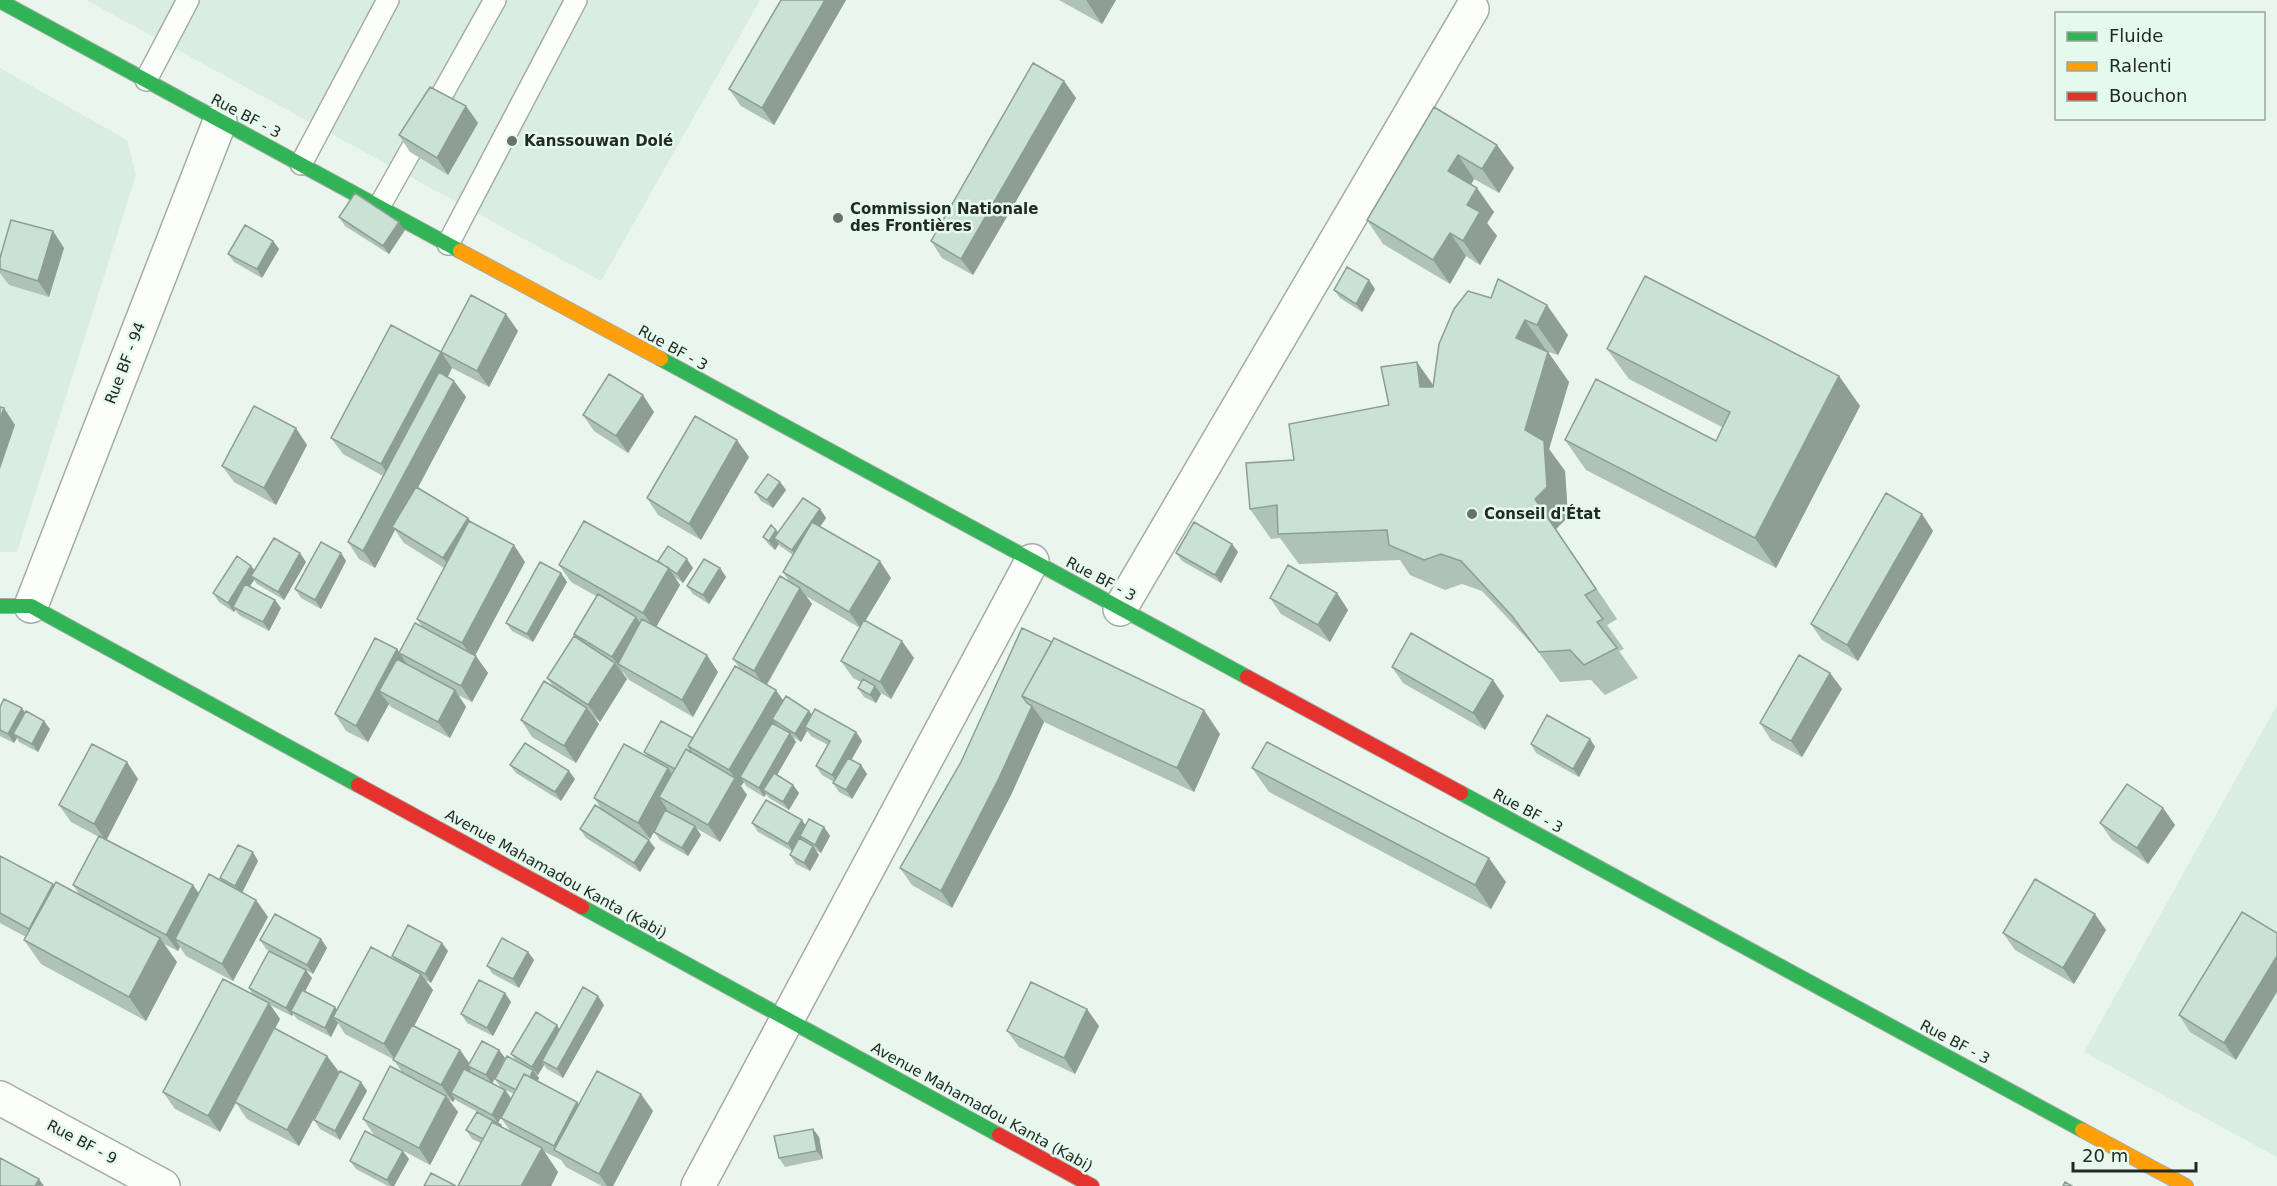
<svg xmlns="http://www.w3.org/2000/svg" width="2277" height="1186" viewBox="0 0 2277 1186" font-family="'DejaVu Sans',sans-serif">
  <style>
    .built { fill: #d9ede0 }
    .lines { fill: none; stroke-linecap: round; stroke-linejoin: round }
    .lane-casing { stroke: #a4aca6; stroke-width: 24 }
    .street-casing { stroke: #a4aca6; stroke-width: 36 }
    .fast-casing { stroke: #a4aca6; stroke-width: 16 }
    .slow-casing { stroke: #a4aca6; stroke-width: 16 }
    .jam-casing { stroke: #a4aca6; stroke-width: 16 }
    .lane { stroke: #fcfefc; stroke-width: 21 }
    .street { stroke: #fcfefc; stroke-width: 33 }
    .fast { stroke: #30b455; stroke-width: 14 }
    .slow { stroke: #ff9f0a; stroke-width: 14 }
    .jam { stroke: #e5322d; stroke-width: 14 }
    .wall { fill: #aec2b5; fill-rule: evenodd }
    .shaded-wall { fill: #8d9e94 }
    .building { fill: #cae2d3; stroke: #8d9e94; stroke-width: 1.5 }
    .poi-dot { fill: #68716b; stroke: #e5faec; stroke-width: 2 }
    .labels { text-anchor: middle; stroke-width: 5; stroke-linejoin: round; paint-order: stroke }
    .street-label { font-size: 15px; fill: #222a25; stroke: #e5faec }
    .poi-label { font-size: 15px; font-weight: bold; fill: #222a25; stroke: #e5faec; text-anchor: start }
  </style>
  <rect width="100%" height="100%" fill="#eaf5ed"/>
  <!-- built -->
  <path class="built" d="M86 0H760L601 281Z
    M0 68 127 140 136 175 17 552H0Z
    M2277 705V1157L2084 1052Z"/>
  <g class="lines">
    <!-- lane casing -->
    <g class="lane-casing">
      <path id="lane" d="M146 80 188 0
        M301 164 388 0
        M379 207 495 0
        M448 244 576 0"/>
    </g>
    <!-- street casing -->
    <g class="street-casing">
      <path id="street" d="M31 606 220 121
        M1120 609 1472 9
        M0 1098 163 1186
        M698 1186 1032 561"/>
    </g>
    <!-- fast casing -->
    <g class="fast-casing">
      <path id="fast" d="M0 1 460 251
        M661 359 1247 677
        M0 606H31L358 785
        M1461 793 2082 1130
        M582 907 999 1135"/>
    </g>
    <!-- slow casing -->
    <g class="slow-casing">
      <path id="slow" d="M460 251 661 359
        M2082 1130 2186 1186"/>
    </g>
    <!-- jam casing -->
    <g class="jam-casing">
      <path id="jam" d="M1247 677 1461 793
        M358 785 582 907
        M999 1135 1092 1186"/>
    </g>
    <!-- lane -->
    <use href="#lane" class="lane"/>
    <!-- street -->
    <use href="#street" class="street"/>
    <!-- fast -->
    <use href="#fast" class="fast"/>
    <!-- slow -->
    <use href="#slow" class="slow"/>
    <!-- jam -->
    <use href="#jam" class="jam"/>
  </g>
  <!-- wall -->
  <path class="wall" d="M781 0H846L774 125 741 106 729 89Z
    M1059 0H1116L1102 24Z
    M1064 81 1076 98 973 275 942 258 931 241Z
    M466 106 478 123 448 175 410 152 399 135Z
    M1434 107 1514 168 1499 193 1474 179 1471 185 1494 212 1487 223 1497 236 1480 265 1466 256 1450 284 1383 244 1367 220Z
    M339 217 405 230 389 254 345 226Z
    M273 241 279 249 262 278 234 262 228 254Z
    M64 248 49 297 9 285 0 273V258Z
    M1375 289 1362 312 1340 298 1334 290Z
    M1468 291 1568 335 1558 355 1545 351 1548 352 1569 382 1549 449 1565 471 1568 517 1556 529 1617 619 1607 625 1624 649 1619 651 1638 678 1605 695 1591 680 1560 682 1534 646 1482 591 1462 584 1445 590 1410 575 1400 560 1299 564 1280 538 1271 539 1250 509 1294 460 1389 405 1433 385Z
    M518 331 489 387 452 368 448 377 454 381 466 397 418 487 468 518 472 523 525 562 475 656 488 673 472 702 458 695 466 707 450 738 391 707 389 704 368 742 346 731 335 714 397 649 400 653 423 628 417 619 444 568 404 543 395 530 375 568 359 559 348 542 383 476 343 454 331 438 441 352Z
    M1607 349 1839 376 1860 406 1776 568 1586 470 1565 440 1716 441 1722 427 1629 379Z
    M654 412 628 453 594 431 583 415Z
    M307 445 276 505 234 482 222 466Z
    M749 457 701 540 658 515 647 498Z
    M780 482 786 490 773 508 761 501 755 492Z
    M820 509 826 518 820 526 891 578 865 621 914 658 891 699 879 692 881 694 876 703 864 697 858 688 861 682 853 678 841 661 860 628 806 596 812 604 767 685 784 701 809 711 812 715 856 732 862 741 851 760 861 765 867 774 852 799 839 792 833 783 834 782 822 775 816 766 828 745 811 736 807 731 801 742 793 737 796 742 777 775 793 785 799 793 789 810 769 798 766 794 764 797 746 786 744 782 741 786 747 795 720 842 696 828 701 835 688 856 660 840 654 832 650 839 638 833 655 848 640 872 586 838 580 829 602 810 594 798 647 756 644 752 693 738 741 670 733 659 789 581 783 572 793 555 780 546 779 544 775 550 769 545 763 537 776 530 778 532Z
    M1922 514 1933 531 1858 661 1822 640 1811 624Z
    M1232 544 1238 552 1221 583 1182 561 1176 553Z
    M341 553 346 561 321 609 301 598 295 589Z
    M658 561 693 568 683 583 675 577 680 585 656 627 718 672 693 717 629 680 624 673 622 672 627 679 600 722 595 718 599 724 576 763 532 737 521 720 553 686 547 678 577 638 574 634 596 596 571 582 559 565 659 563Z
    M306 562 284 600 257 584 254 580 250 586 281 608 269 631 239 615 235 610 234 612 219 602 213 593 251 566 255 570Z
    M720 568 726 577 709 604 693 594 687 586Z
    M561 573 567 582 533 642 512 631 506 623Z
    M1270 598 1348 610 1330 642 1281 614Z
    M1022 628 1220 734 1194 792 1044 722 1011 795 952 908 912 885 900 868 961 762Z
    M1392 667 1493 680 1504 696 1485 730 1403 683Z
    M1830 673 1842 689 1802 757 1771 740 1760 723Z
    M0 707 22 708 25 713 50 729 38 752 19 742 17 738 14 743 0 736Z
    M1590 739 1595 747 1579 777 1536 753 1531 744Z
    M510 765 575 779 561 801 516 773Z
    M1252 768 1506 882 1491 909 1269 792Z
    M138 779 106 839 193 885 199 893 223 882 220 878 258 861 242 892 256 900 268 917 233 981 186 956 180 947 178 951 164 944 177 962 146 1021 41 964 24 940 26 937 0 923V856L54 885 80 895 73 885 99 837 71 822 59 805Z
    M2163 808 2175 825 2148 864 2112 840 2100 823Z
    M752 823 824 827 830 836 821 853 815 850 819 855 810 871 796 864 790 855 792 851 758 832Z
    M2106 930 2074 984 2015 950 2003 933Z
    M2277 933 2236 1060 2190 1032 2179 1015Z
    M321 939 327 948 313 974 266 949 260 940Z
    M448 951 431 983 425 980 433 990 414 1026 460 1050 469 1064 499 1050 505 1058 492 1083 501 1088 495 1079 516 1061 511 1054 557 1025 559 1029 604 1005 563 1078 547 1069 544 1065 538 1075 536 1074 539 1078 538 1081 579 1104 653 1111 613 1186H602L566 1167 561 1160 543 1151 558 1172 551 1186H458L481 1143 472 1139 466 1130 503 1128 511 1132 501 1118 507 1106 498 1123 457 1101 455 1099 453 1102 449 1100 458 1112 430 1165 374 1135 363 1119 402 1072 393 1059 345 1034 338 1023 331 1037 297 1019 293 1014 292 1016 270 1005 280 1019 275 1028 327 1056 339 1072 299 1146 247 1119 236 1103 220 1132 175 1109 163 1092 253 995 249 988 312 978 305 991 335 1007 337 1010 394 959 392 956ZM506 1090 514 1094 511 1098Z
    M528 952 534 960 519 988 493 974 487 966Z
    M511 1002 493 1036 467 1023 461 1014Z
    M1099 1026 1075 1074 1019 1047 1007 1031Z
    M361 1082 367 1091 340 1140 320 1129 314 1120Z
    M813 1129 819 1137 823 1159 785 1167 779 1158Z
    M409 1159 394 1186H388L356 1169 350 1161Z"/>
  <!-- shaded-wall -->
  <path class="shaded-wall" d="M825 0H846L774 125 762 108Z
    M1086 0H1116L1102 24Z
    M1064 81 1076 98 973 275 961 259Z
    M466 106 478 123 448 175 437 158Z
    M1497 145 1514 168 1499 193 1482 169Z
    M1458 155 1474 179 1465 195 1448 171Z
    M1477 188 1494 212 1487 223 1497 236 1480 265 1463 241 1467 205Z
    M399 222 405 230 389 254 383 246Z
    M53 231 64 248 49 297 38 281Z
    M1450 233 1466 256 1450 284 1433 260Z
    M273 241 279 249 262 278 257 269Z
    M1369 280 1375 289 1362 312 1356 304Z
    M1547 305 1568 335 1558 355 1537 325Z
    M506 314 518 331 489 387 477 371Z
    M1525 320 1546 350 1537 368 1516 338Z
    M441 352 452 368 393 481 381 464Z
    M1548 352 1569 382 1549 449 1565 471 1568 517 1556 529 1617 619 1535 499 1525 430Z
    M1417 362 1438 392 1420 387Z
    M1839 376 1860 406 1776 568 1755 538Z
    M454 381 466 397 396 529 392 527 395 530 375 568 363 551Z
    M643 395 654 412 628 453 616 436Z
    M4 408 15 425 0 469V419Z
    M296 428 307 445 276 505 264 488Z
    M737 440 749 457 701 540 689 524Z
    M780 482 786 490 773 508 767 500Z
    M820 509 826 518 798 559 792 550Z
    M1922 514 1933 531 1858 661 1847 645Z
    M468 518 480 534 455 575 443 558Z
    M776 530 782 538H774L779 544 775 550 769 541Z
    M1232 544 1238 552 1221 583 1215 575Z
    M514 545 525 562 473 659 462 643Z
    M300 553 306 562 284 600 278 592Z
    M341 553 346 561 321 609 315 600Z
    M687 559 693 568 683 583 677 574Z
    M880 561 891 578 861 628 849 612Z
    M251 566 257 574 251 576 254 580 236 608 233 607 235 610 234 612 228 603Z
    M669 568 680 585 655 629 643 613Z
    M720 568 726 577 709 604 703 595Z
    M561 573 567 582 533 642 527 634Z
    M800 588 812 604 765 687 754 671Z
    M1337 593 1348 610 1330 642 1318 625Z
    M275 600 281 608 269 631 263 622Z
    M636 617 647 634 618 664 624 673 612 657Z
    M902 641 914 658 891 699 880 682Z
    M397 649 408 666 379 691 389 704 368 742 356 726Z
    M707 655 718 672 693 717 682 700Z
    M476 656 488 673 472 702 461 686Z
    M615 663 627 679 600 722 588 705Z
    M1830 673 1842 689 1802 757 1791 741Z
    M1493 680 1504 696 1485 730 1473 713Z
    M875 686 881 694 876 703 870 695Z
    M455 690 466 707 450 738 438 722Z
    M776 690 787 706 772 719 777 725 740 777 744 782 741 786 729 770Z
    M1032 706 1044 722 1011 795 952 908 941 891Z
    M22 708 28 717 13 734 17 738 14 743 8 734Z
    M587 708 599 724 576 763 564 746Z
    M1204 710 1220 734 1194 792 1177 768Z
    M809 711 815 719 805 727 807 731 801 742 795 734Z
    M44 721 50 729 38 752 32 744Z
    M856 732 862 741 838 784 832 775Z
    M790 733 796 742 767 792 763 790 766 794 764 797 759 788Z
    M1590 739 1595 747 1579 777 1573 769Z
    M127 762 138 779 106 841 94 824Z
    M861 765 867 774 852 799 846 790Z
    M668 768 680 785 659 797 667 809 650 839 638 823Z
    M569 771 575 779 561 801 555 792Z
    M735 778 747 795 720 842 708 825Z
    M793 785 799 793 789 810 783 802Z
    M2163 808 2175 825 2148 864 2137 848Z
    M802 820 808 829 800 836 802 839 794 853 788 844Z
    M695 826 701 835 688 856 682 848Z
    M824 827 830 836 821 853 815 845Z
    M649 840 655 848 640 872 634 863Z
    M813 846 819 855 810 871 804 863Z
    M253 852 258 861 241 895 235 886Z
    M1489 858 1506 882 1491 909 1475 885Z
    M193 885 204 902 175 939 180 947 178 951 166 935Z
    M256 900 268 917 233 981 222 964Z
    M2095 914 2106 930 2074 984 2063 968Z
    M160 938 177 962 146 1021 129 997Z
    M321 939 327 948 313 974 307 965Z
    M442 943 448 951 431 983 425 974Z
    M528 952 534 960 519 988 513 979Z
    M2277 956V992L2236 1060 2224 1043Z
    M306 970 312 978 294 1012 291 1011 293 1014 292 1016 286 1008Z
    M421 974 433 990 396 1061 384 1044Z
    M505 993 511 1002 493 1036 487 1028Z
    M598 996 604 1005 563 1078 557 1069Z
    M269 1003 280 1019 220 1132 208 1116Z
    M335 1007 341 1016 333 1017 338 1023 331 1037 325 1028Z
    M1087 1009 1099 1026 1075 1074 1064 1058Z
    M557 1025 562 1034 542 1061 544 1065 538 1075 532 1067Z
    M460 1050 472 1067 468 1066 471 1069 456 1096 451 1093 455 1099 453 1102 441 1085Z
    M499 1050 505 1058 492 1084 486 1075Z
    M327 1056 339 1072 299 1146 287 1130Z
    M533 1070 539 1078 527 1101 521 1093Z
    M361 1082 367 1091 340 1140 335 1131Z
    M505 1090 511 1099 498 1123 492 1115Z
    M641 1094 653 1111 613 1186H607L599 1174Z
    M446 1096 458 1112 430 1165 419 1148Z
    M577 1102 589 1119 558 1152 554 1146Z
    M813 1129 819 1137 823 1159 817 1151Z
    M542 1148 558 1172 551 1186H521Z
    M403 1151 409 1159 394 1186H391L387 1180Z
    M39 1179 44 1186H35Z"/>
  <!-- building -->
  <path class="building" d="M781 0H825L762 108 729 89Z
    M1033 63 1064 81 961 259 931 241Z
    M430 87 466 106 437 158 399 135Z
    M1434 107 1497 145 1482 169 1458 155 1448 171 1477 188 1467 205 1480 212 1463 241 1450 233 1433 260 1367 220Z
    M355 193 399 222 383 246 339 217Z
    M11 220 53 231 38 281 0 269V258Z
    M245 225 273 241 257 269 228 254Z
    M1347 267 1369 280 1356 304 1334 290Z
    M1645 276 1839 376 1755 538 1565 440 1596 379 1716 441 1730 412 1607 349Z
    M1498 279 1547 305 1537 325 1525 320 1516 338 1548 352 1525 430 1544 441 1547 487 1535 499 1596 589 1585 595 1603 619 1597 622 1617 648 1584 665 1570 650 1539 652 1512 616 1461 561 1441 554 1424 560 1389 545 1387 530 1278 534 1277 505 1250 509 1246 463 1294 460 1289 424 1389 405 1381 367 1417 362 1420 387H1433L1439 344 1454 309 1468 291 1491 298Z
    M471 295 506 314 477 371 441 352Z
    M391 325 441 352 381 464 331 438Z
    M439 372 454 381 363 551 348 542Z
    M609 374 643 395 616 436 583 415Z
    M254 406 296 428 264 488 222 466Z
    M0 407 4 408 0 419Z
    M695 416 737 440 689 524 647 498Z
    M768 474 780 482 767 500 755 492Z
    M416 487 468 518 443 558 392 527Z
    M1886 493 1922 514 1847 645 1811 624Z
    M803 498 820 509 792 550 774 538Z
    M469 521 514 545 462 643 417 619Z
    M584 521 669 568 643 613 559 565Z
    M812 522 880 561 849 612 783 572Z
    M1194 522 1232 544 1215 575 1176 553Z
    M771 525 776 530 769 541 763 537Z
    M274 538 300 553 278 592 251 576Z
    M321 542 341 553 315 600 295 589Z
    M668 546 687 559 677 574 658 561Z
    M237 556 251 566 228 603 213 593Z
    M704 559 720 568 703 595 687 586Z
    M540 562 561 573 527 634 506 623Z
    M1288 565 1337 593 1318 625 1270 598Z
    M780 576 800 588 754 671 733 659Z
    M245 584 275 600 263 622 233 607Z
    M598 594 636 617 612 657 574 634Z
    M642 619 707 655 682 700 618 664Z
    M864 620 902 641 880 682 841 661Z
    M415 623 476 656 461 686 399 653Z
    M1022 628 1052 642 1022 696 1027 703 1032 706 999 778 941 891 900 868 961 762Z
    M1411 633 1493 680 1473 713 1392 667Z
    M574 636 615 663 588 705 547 678Z
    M375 638 397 649 356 726 335 714Z
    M1054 638 1204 710 1177 768 1022 696Z
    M1799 655 1830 673 1791 741 1760 723Z
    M397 659 455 690 438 722 379 691Z
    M735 666 776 690 729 770 688 746Z
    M863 679 875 686 870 695 858 688Z
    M544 681 587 708 564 746 521 720Z
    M786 696 809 711 795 734 772 719Z
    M4 699 22 708 8 734 0 730V707Z
    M815 709 856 732 832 775 816 766 830 741 805 727Z
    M26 711 44 721 32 744 13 734Z
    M1547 715 1590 739 1573 769 1531 744Z
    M661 721 693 738 688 746 691 750 690 752 686 749 675 769 644 752Z
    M772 723 790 733 759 788 740 777Z
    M1267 742 1489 858 1475 885 1252 768Z
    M525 743 569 771 555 792 510 765Z
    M92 744 127 762 94 824 59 805Z
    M624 744 668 768 638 823 594 798Z
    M686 749 735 778 708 825 659 797Z
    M848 758 861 765 846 790 833 783Z
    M774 773 793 785 783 802 763 790Z
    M2127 784 2163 808 2137 848 2100 823Z
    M766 800 802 820 788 844 752 823Z
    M595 805 649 840 634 863 580 829Z
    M665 810 695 826 682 848 654 832Z
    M809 819 824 827 815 845 800 836Z
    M99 836 193 885 166 935 73 885Z
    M799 838 813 846 804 863 790 855Z
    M238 845 253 852 235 886 220 878Z
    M0 856 53 884 29 929 0 913Z
    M209 874 256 900 222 964 175 939Z
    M2035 879 2095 914 2063 968 2003 933Z
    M56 882 160 938 129 997 24 940Z
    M2242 912 2277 933V956L2224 1043 2179 1015Z
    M275 914 321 939 307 965 260 940Z
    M408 925 442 943 425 974 392 956Z
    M502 938 528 952 513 979 487 966Z
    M371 947 421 974 384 1044 333 1017Z
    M269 951 306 970 286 1008 249 988Z
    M223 979 269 1003 208 1116 163 1092Z
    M479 980 505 993 487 1028 461 1014Z
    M1031 982 1087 1009 1064 1058 1007 1031Z
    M583 987 598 996 557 1069 542 1061Z
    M302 990 335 1007 325 1028 291 1011Z
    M536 1012 557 1025 532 1067 511 1054Z
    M412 1025 460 1050 441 1085 393 1060Z
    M274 1028 327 1056 287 1130 235 1102Z
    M482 1041 499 1050 486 1075 468 1066Z
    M507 1056 533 1070 530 1077 524 1074 516 1090 495 1079Z
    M390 1066 446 1096 419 1148 363 1119Z
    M464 1069 505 1090 492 1115 451 1093Z
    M340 1071 361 1082 335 1131 314 1120Z
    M597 1071 641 1094 599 1174 554 1150Z
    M524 1074 577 1102 554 1146 501 1118Z
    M477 1112 501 1125V1127L492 1122 483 1139 466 1130Z
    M492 1122 542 1148 521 1186H458Z
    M813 1129 817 1151 779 1158 774 1136Z
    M365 1131 403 1151 387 1180 350 1161Z
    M0 1158 39 1179 35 1186H0Z
    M431 1173 456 1186H424Z
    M2065 1182 2072 1186H2063Z"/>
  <!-- markers -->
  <g class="poi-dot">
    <circle cx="512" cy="141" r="6"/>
    <circle cx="838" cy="218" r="6"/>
    <circle cx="1472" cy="514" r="6"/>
  </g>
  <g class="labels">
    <!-- street labels -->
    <g class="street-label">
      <text transform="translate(246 116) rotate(28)" y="5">Rue BF - 3</text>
      <text transform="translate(673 348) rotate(29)" y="5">Rue BF - 3</text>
      <text transform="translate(125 363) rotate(-69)" y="5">Rue BF - 94</text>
      <text transform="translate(1101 579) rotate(28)" y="5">Rue BF - 3</text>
      <text transform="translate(1528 811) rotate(28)" y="5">Rue BF - 3</text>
      <text transform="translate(556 874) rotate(29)" y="5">Avenue Mahamadou Kanta (Kabi)</text>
      <text transform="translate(1955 1042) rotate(28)" y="5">Rue BF - 3</text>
      <text transform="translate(982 1107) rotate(29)" y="5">Avenue Mahamadou Kanta (Kabi)</text>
      <text transform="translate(82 1142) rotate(28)" y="5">Rue BF - 9</text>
    </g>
    <!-- poi labels -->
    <g class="poi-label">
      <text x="524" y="146">Kanssouwan Dolé</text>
      <text x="850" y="214">Commission Nationale<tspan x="850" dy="17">des Frontières</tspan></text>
      <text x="1484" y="519">Conseil d'État</text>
    </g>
  </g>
  <!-- legend -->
  <rect x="2055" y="12" width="210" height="108" fill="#e5faec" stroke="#97a79c" stroke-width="1.5"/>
  <rect x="2067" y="32" width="30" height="9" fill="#30b455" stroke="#97a79c" stroke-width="1.5"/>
  <text x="2109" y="42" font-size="18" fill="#222a25">Fluide</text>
  <rect x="2067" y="62" width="30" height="9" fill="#ff9f0a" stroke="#97a79c" stroke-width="1.5"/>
  <text x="2109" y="72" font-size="18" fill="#222a25">Ralenti</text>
  <rect x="2067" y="92" width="30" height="9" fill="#e5322d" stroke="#97a79c" stroke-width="1.5"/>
  <text x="2109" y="102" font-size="18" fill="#222a25">Bouchon</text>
  <!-- scale -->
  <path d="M2073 1162v9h123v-9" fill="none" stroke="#222a25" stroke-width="3"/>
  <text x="2082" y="1162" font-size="18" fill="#222a25" stroke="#e5faec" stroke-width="4.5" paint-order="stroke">20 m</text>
</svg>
